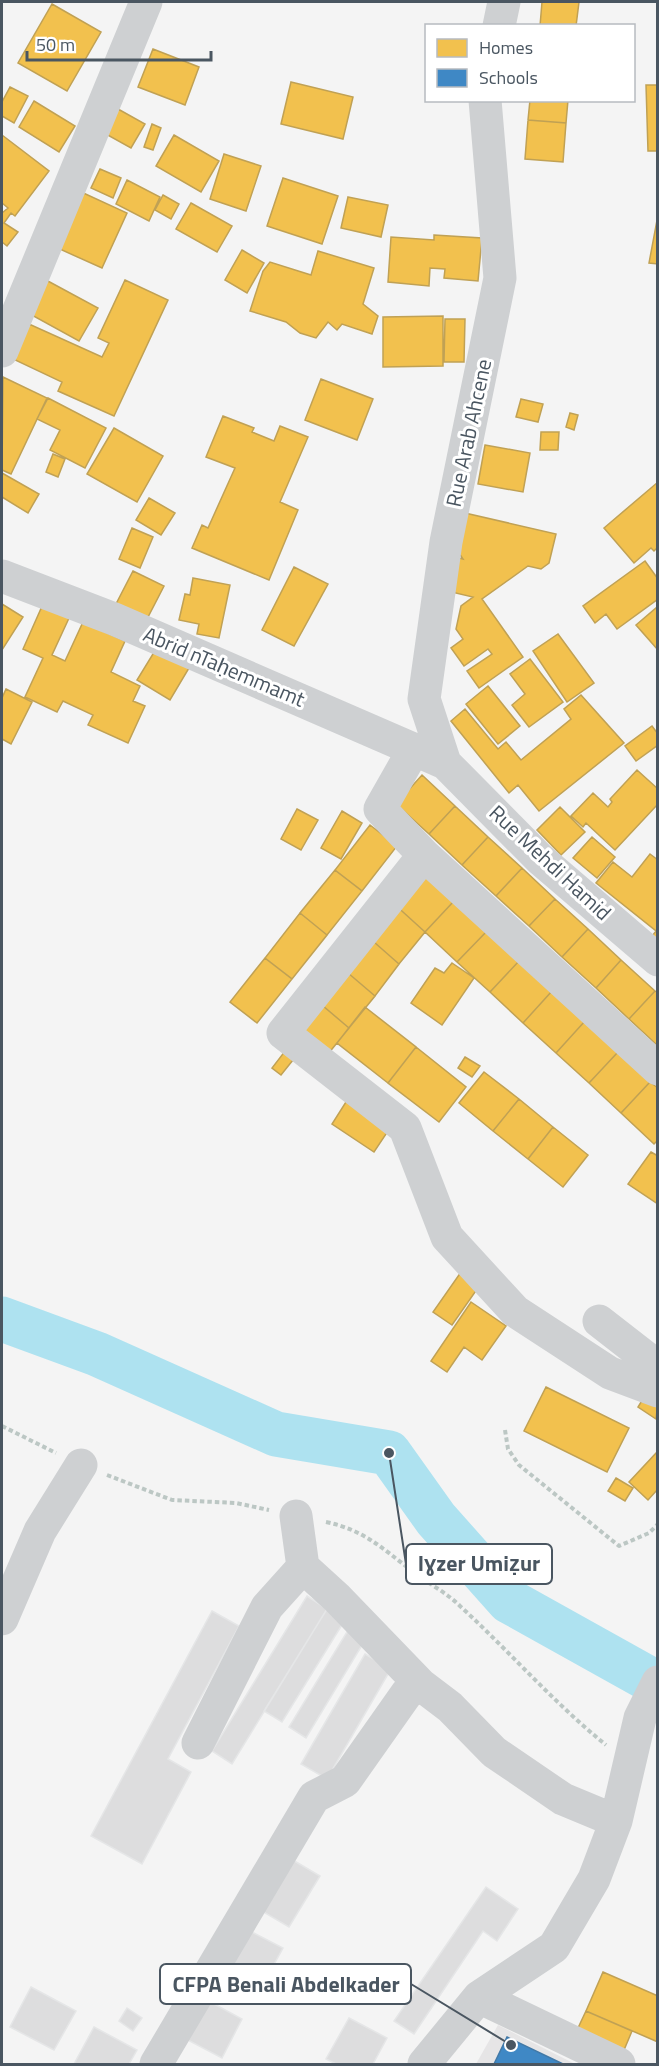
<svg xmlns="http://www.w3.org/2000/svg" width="659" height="2066" viewBox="0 0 659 2066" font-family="'Titillium Web',sans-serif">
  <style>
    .education { fill: #e6e5e6 }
    .homes { fill: #f2c14e; stroke: #c0a154; stroke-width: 1.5 }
    .schools { fill: #3f88c5; stroke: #4279a7; stroke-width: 1.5 }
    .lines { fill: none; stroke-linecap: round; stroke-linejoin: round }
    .river { stroke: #aee2f0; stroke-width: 45 }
    .building { fill: #ddddde; stroke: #e5e6e7; stroke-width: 1.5 }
    .path { stroke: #bcc7c4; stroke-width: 4; stroke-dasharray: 4.5 3; stroke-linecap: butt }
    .minor { stroke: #ced0d2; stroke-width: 33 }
    .labels { text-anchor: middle; stroke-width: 6; stroke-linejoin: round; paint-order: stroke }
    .street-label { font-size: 21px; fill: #4a5661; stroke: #fff }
    .leader { fill: none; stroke: #4a5661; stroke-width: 2 }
    .callout-dot { fill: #4a5661; stroke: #fff; stroke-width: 2 }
    .callout { fill: #fff; stroke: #4a5661; stroke-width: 2 }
    .callout-label { font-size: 22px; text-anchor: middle; font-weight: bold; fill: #4a5661 }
  </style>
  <rect width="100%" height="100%" fill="#f4f4f4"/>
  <!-- education -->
  <path class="education" d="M498 2025 575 2064H476Z"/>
  <!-- homes -->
  <path class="homes" d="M542 2H579L576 26H540Z
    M52 4 101 32 67 91 18 63Z
    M153 49 199 67 185 105 138 87Z
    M291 82 353 97 343 139 281 124Z
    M646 85H658V151H648Z
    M10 87 28 96 14 123 2 116V102Z
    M530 100H568L566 123 528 120Z
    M34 101 75 126 59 152 19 127Z
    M118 109 145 124 131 148 104 133Z
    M528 120 566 123 563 162 525 159Z
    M152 124 161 128 153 150 144 147Z
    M2 135 49 171 15 216 11 213 4 223 18 232 7 246 2 242V213L8 208 2 203Z
    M174 135 219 161 201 192 156 166Z
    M224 154 261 166 246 211 210 199Z
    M100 169 121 178 113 198 91 188Z
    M283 178 338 196 322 244 267 226Z
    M127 180 160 197 149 221 116 204Z
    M79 191 127 213 102 268 53 246Z
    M163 195 179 204 171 219 155 210Z
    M348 197 388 205 381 237 341 228Z
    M191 203 232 226 217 252 176 229Z
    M658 215V264L649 263Z
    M434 235 482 238 478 281 444 278 445 269 430 268 429 286 388 282 391 237 434 240Z
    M242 250 264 263 247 293 225 280Z
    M318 251 374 268 363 304 378 316 372 334 342 324 337 330 328 322 316 338 300 333 286 322 250 311 263 271 270 262 311 275Z
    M46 280 98 308 79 341 28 313Z
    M125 280 168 300 114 416 58 391 62 382 13 359 29 324 102 357 109 343 98 338Z
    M443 316V366L383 367V317Z
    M445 319H465L464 362H444Z
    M3 377 47 398 11 474 2 470Z
    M321 379 373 399 357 440 305 420Z
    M48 398 106 428 85 468 50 450 60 430 37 419Z
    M521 399 543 404 538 422 516 417Z
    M570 413 578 415 574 430 566 427Z
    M223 416 254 428 252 432 274 441 280 426 308 437 280 502 298 510 269 580 192 548 202 525 208 528 235 468 206 457Z
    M114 428 163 456 137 502 87 474Z
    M541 432H559L558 450H540Z
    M485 445 530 453 523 492 478 484Z
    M53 454 65 459 58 477 46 472Z
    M2 473 39 494 28 513 2 497Z
    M658 482V547L654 551 651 548 634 563 604 528Z
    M149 498 175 513 161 535 136 520Z
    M465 513 556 534 549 563 541 569 528 566 482 599 523 657 479 688 467 671 492 654 488 649 464 666 451 648 463 639 456 629 461 606 473 597 443 590 451 556 463 559 457 550Z
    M132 528 153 537 140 568 119 559Z
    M645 561 658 579V599L617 629 606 614 595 623 583 606Z
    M294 567 328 584 294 646 262 630Z
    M133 571 164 586 147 619 116 604Z
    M193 578 230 585 219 638 197 634 199 624 179 620 185 594 190 595Z
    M2 604 23 617 2 650Z
    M43 604 70 616 52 655 65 661 83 622 125 641 111 672 140 686 133 701 145 706 128 743 88 725 93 715 63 701 57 712 25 697 43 658 23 649Z
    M656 608 658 609V650L636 625Z
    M558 634 594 683 567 702 533 651Z
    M156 649 189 668 170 700 137 680Z
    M530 659 563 702 529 727 512 705 525 694 510 674Z
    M488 686 520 726 498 744 466 704Z
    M6 689 32 702 11 744 2 739V698Z
    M581 695 624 743 539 811 518 785 509 793 451 721 465 709 498 749 506 742 521 760 571 719 564 709Z
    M652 726 658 734V745L636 761 625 746Z
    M637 770 658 789V804L615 850 586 823 583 827 571 816 593 793 608 807 612 802 610 799Z
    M422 775 455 806 429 834 396 804Z
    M455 806 488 837 462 865 429 834Z
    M560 807 585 832 561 855 537 830Z
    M297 809 318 820 301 850 281 839Z
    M342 811 362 823 341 859 321 848Z
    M370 825 397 846 362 891 335 870Z
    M488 837 522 868 496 896 462 865Z
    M592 837 615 857 597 878 573 858Z
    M650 854 658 860V951L647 943 656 931 596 883 613 862 632 877Z
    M522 868 555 899 529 926 496 896Z
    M335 870 362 891 327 935 300 913Z
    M421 870 454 901 425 932 392 902Z
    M555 899 588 929 562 957 529 926Z
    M454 901 487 931 457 962 425 932Z
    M392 902 425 932 399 964 366 935Z
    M300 913 327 935 292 979 265 958Z
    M588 929 621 960 596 988 562 957Z
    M487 931 519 961 490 992 457 962Z
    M366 935 399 964 375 996 341 967Z
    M265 958 292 979 257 1023 230 1002Z
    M621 960 655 991 629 1019 596 988Z
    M519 961 552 991 523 1023 490 992Z
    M452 963 474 978 442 1025 411 1003 435 968 444 973Z
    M341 967 375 996 349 1028 316 1000Z
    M552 991 585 1021 556 1053 523 1023Z
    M655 991 658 993V1046L629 1019Z
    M316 1000 349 1028 324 1059 290 1032Z
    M365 1007 416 1047 388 1083 337 1043Z
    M585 1021 618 1052 589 1083 556 1053Z
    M292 1042 301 1050 281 1075 272 1068Z
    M416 1047 466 1087 439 1122 388 1083Z
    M618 1052 650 1082 621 1113 589 1083Z
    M465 1057 480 1066 472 1077 458 1068Z
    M484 1072 519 1099 493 1131 459 1103Z
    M650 1082 658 1088V1140L654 1144 621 1113Z
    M351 1094 394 1122 374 1152 332 1124Z
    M519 1099 553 1127 528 1159 493 1131Z
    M553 1127 588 1155 563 1187 528 1159Z
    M651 1152 658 1156V1204L628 1184Z
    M461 1272 480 1285 452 1325 433 1312Z
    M471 1302 506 1326 482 1360 464 1347 447 1372 431 1361Z
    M546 1387 629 1428 607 1472 524 1431Z
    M646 1394 658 1401 656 1419 638 1407Z
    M658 1451V1489L648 1500 629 1482Z
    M616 1478 633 1488 625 1501 608 1491Z
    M603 1972 658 1996V2042L586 2011Z
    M586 2011 632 2031 624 2050 577 2030Z"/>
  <!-- schools -->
  <path class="schools" d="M507 2037 563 2064H494Z"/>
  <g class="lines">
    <!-- river -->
    <path class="river" d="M2 1319 97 1354 276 1434 389 1453 436 1519 509 1601 658 1684"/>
  </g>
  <!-- building -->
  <path class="building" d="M307 1596 327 1609 232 1764 212 1751Z
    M327 1609 345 1620 282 1722 264 1711Z
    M212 1611 239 1626 168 1759 191 1772 142 1864 91 1836Z
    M350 1627 367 1637 306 1738 289 1727Z
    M365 1654 391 1669 327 1779 301 1764Z
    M286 1856 320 1876 289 1927 255 1907Z
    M486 1887 518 1909 497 1941 483 1931 414 2034 394 2021Z
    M246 1929 283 1948 261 1988 225 1968Z
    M31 1987 76 2011 54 2050 10 2027Z
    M203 1998 242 2019 222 2058 182 2037Z
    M127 2008 142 2018 133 2031 119 2021Z
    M349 2018 387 2038 373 2064H336L326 2059Z
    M94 2027 137 2050 129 2064H74Z"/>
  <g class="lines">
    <!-- path -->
    <path class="path" d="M2 1426 56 1453
      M505 1430 508 1449 519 1465 619 1546 649 1533 658 1524
      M107 1475 172 1500 236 1503 269 1510
      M326 1522C364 1530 382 1548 412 1571 427 1583 446 1592 460 1606 510 1652 553 1702 606 1745"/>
    <!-- minor -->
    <path class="minor" d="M499 26 504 2
      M2 351 146 2
      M2 576 114 619 445 763 540 859 658 960
      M414 749 380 809 424 855 658 1069
      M445 763 424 699 446 542 500 278 485 100
      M424 855 283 1033 405 1128 447 1237 515 1311 610 1373 658 1391
      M599 1321 658 1367
      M296 1516 303 1567 337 1598 421 1685 450 1707 494 1752 563 1799 616 1821
      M2 1619 40 1531 81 1465
      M198 1743 267 1607 303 1567
      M479 1997 619 2064
      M156 2064 314 1797 345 1781 407 1693 421 1685
      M424 2064 479 1997 554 1947 594 1879 616 1821 640 1718 658 1682"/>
  </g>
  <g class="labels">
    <!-- street labels -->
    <g class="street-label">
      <text transform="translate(469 433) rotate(-78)" y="7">Rue Arab Ahcene</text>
      <text transform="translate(224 667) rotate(23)" y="7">Abrid nTaḥemmamt</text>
      <text transform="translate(550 863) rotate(43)" y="7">Rue Mehdi Hamid</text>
    </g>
  </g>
  <!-- callouts -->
  <path class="leader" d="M389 1453L406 1564M511 2045L411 1984"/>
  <g class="callout-dot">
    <circle cx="389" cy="1453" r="6"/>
    <circle cx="511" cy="2045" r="6"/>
  </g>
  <g class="callout">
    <rect x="406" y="1544" width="146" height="40" rx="6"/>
    <rect x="160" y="1964" width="251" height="40" rx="6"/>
  </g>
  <g class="callout-label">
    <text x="479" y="1571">Iɣzer Umiẓur</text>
    <text x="286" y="1992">CFPA Benali Abdelkader</text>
  </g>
  <!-- border -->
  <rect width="659" height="2066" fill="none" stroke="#4a5661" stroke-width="6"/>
  <!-- legend -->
  <rect x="425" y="24" width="210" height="78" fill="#ffffff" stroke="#b7bbc0" stroke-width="1.5"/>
  <rect x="437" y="39" width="30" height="18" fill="#f2c14e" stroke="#b7bbc0" stroke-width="1.5"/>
  <text x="479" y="54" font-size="18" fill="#4a5661">Homes</text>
  <rect x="437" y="69" width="30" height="18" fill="#3f88c5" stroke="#b7bbc0" stroke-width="1.5"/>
  <text x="479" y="84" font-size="18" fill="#4a5661">Schools</text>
  <!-- scale -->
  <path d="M27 51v9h184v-9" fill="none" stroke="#4a5661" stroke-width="3"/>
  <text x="36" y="51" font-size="18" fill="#4a5661" stroke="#ffffff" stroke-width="4.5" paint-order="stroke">50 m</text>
</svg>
